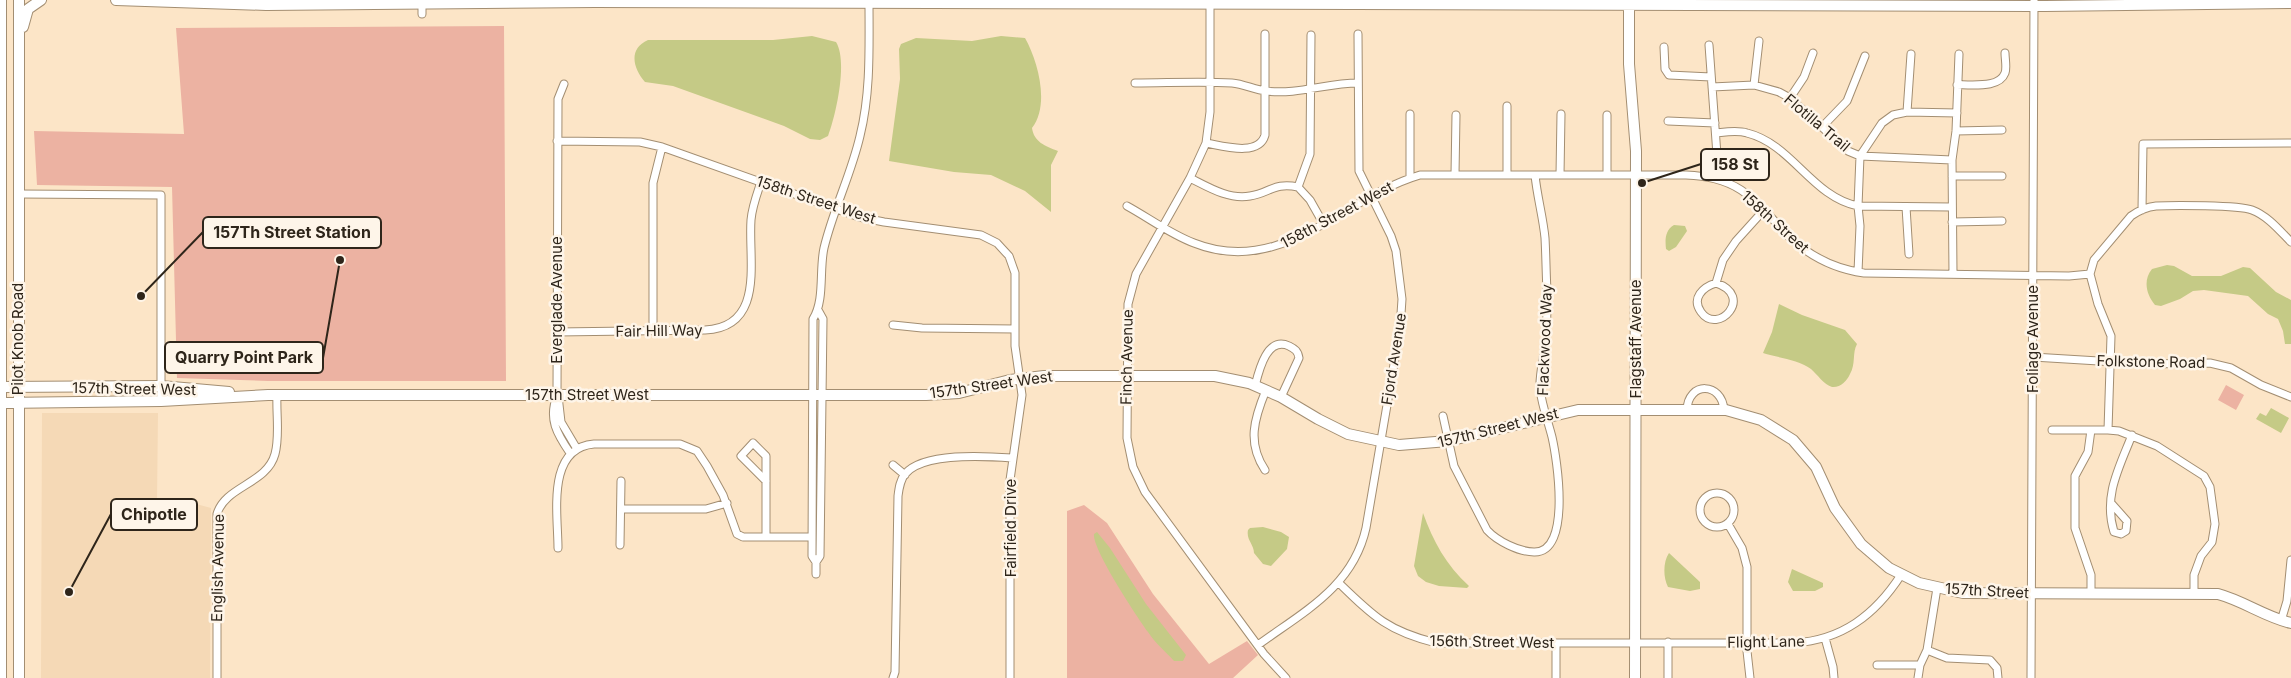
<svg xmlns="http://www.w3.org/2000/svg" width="2291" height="678" viewBox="0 0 2291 678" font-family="Inter,sans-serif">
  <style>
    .built { fill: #f5d9b6 }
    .green { fill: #ecb2a2 }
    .water { fill: #c5ca86 }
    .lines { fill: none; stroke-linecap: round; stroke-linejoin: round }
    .street-casing { stroke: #a38e72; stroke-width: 9 }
    .secondary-casing { stroke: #a38e72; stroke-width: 12 }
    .street { stroke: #fff; stroke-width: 7 }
    .secondary { stroke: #fff; stroke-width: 10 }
    .labels { text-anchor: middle; stroke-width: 5; stroke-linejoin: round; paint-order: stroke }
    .street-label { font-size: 15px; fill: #2e251a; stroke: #fef5e9 }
    .leader { fill: none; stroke: #2e251a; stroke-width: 2 }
    .callout-dot { fill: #2e251a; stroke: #fef5e9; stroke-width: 2 }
    .callout { fill: #fef5e9; stroke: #2e251a; stroke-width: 2 }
    .callout-label { font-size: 16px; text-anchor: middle; font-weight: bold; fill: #2e251a }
  </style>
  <rect width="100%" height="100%" fill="#fce5c7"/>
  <!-- built -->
  <path class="built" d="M42 413H158L157 501H185L211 508 210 678H41Z"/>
  <!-- green -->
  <path class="green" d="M504 26 506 381H268L177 378 172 187 37 185 34 131 184 134 176 28Z
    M2226 385 2244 395 2236 410 2218 400Z
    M1084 505 1107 523 1153 594 1209 664 1247 641 1258 655 1233 678H1067V511Z"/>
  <!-- water -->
  <path class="water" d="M812 36 836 42C848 61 836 115 828 136L820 140 810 139 784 126 673 86 645 82C633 68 628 49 648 40H773Z
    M1001 36 1025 38C1038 61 1050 105 1032 128 1034 142 1045 146 1058 151L1051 165V212L1025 191 991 175 954 172 889 161 900 79 899 49 901 44 916 38 972 41Z
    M1674 225 1685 226 1687 231 1676 247 1669 251 1666 249C1665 240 1665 230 1674 225Z
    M2167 265 2174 266 2192 276H2221L2243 267 2250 268 2276 292 2291 300V344H2285L2283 331 2278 319 2268 314 2248 296 2204 290 2193 291 2180 299 2161 306 2155 305C2146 294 2143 280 2152 269Z
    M1779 304 1802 315 1845 330 1857 344C1852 353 1856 364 1850 374 1847 381 1840 388 1832 387 1824 385 1817 374 1811 369 1798 359 1778 358 1763 353L1772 332Z
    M2271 408 2289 418 2281 433 2256 419 2260 413 2266 416Z
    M1423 513C1433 541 1446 565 1469 586L1467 588 1439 586 1426 582 1418 576 1414 566Z
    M1263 527 1281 532 1289 537 1287 549 1271 566 1263 564 1254 553C1254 544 1246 540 1248 530L1250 528Z
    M1097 532 1110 548 1146 604 1186 655 1183 661H1174C1166 652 1155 643 1148 632 1137 617 1092 549 1094 534Z
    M1669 553 1700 582V589L1690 591 1668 587C1663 577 1663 562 1669 553Z
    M1792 569 1823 583V587L1815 591H1793L1788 582Z"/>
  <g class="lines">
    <!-- street casing -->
    <g class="street-casing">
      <path id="street" d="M1210 0V112L1206 143 1190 178 1136 274 1128 304 1127 438 1133 467 1145 492 1264 654 1286 678
        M422 14V0
        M1709 45 1717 155 1713 177
        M1664 47 1665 69 1669 75 1711 77
        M1135 83C1167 83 1200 81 1232 83 1244 84 1255 90 1266 91 1297 95 1327 83 1358 83
        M564 84 558 99 557 396C548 419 557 434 570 453
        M1754 85 1759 41
        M1957 85C1971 84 1999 89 2005 73 2007 68 2005 59 2005 53
        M1712 87 1754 85 1779 92 1790 98 1848 151 1860 156 1952 160
        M1790 98 1804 77 1813 53
        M1507 106V175
        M1907 112 1911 54
        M1410 114V178
        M1607 115V175
        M1668 121 1715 123
        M1822 127 1847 101 1865 56
        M1956 131 2002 130
        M1716 133C1726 132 1737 130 1747 133 1792 144 1812 197 1858 206L1951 207
        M557 141 640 142 662 147 859 217 884 222 981 235 997 243 1009 256 1015 273V346L1022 395 1010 480V678
        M1206 143C1223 146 1259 157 1265 135V34
        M1455 174 1456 115
        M1560 175 1561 114
        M1952 176H2002
        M1190 178C1208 187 1229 200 1250 196 1270 193 1274 182 1298 187L1310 200 1323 223
        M1298 187 1310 154 1311 35
        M19 194 161 195V401
        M1127 206C1149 218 1170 234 1194 243 1282 278 1342 198 1420 175H1686C1706 176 1724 179 1741 190 1760 202 1772 219 1787 235 1809 256 1834 269 1864 273L2069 276 2090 274 2094 260 2131 216C2138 211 2147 207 2156 206 2172 205 2239 205 2252 210 2268 216 2280 231 2291 242
        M1906 207 1909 254
        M2142 210 2143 144 2291 143
        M1952 222 2002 221
        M1858 272 1860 226 1858 206 1860 156 1882 123 1893 115 1907 112 1957 113
        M1953 274 1952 160 1956 131 1959 54
        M2090 274 2098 304 2111 336 2108 430H2091L2088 452 2075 476V528L2091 575V594
        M1716 283C1755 296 1718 336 1701 312 1691 298 1703 287 1716 283L1723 260 1736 241 1764 210
        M893 325 922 328 1015 329
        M653 331V183L662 147
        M557 332 705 330C766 327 748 260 751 220 752 207 757 194 761 182
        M2033 357 2148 364 2210 363 2231 368 2261 385 2291 397
        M1255 386C1259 370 1267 336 1289 346 1295 349 1298 351 1299 358L1281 397
        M558 396 561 422 577 449
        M1687 410C1688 381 1722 382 1724 410
        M1443 416 1454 466 1487 530C1497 541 1519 552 1534 552 1572 553 1557 459 1552 437 1548 421 1542 406 1540 389 1539 372 1545 354 1546 336 1547 322 1547 306 1547 291 1546 273 1546 256 1545 238 1543 217 1537 196 1535 175
        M2052 430H2091
        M2108 430 2119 431 2157 446 2204 476 2210 487 2215 524 2212 542 2201 556 2194 575V593
        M893 465 905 475
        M1265 470C1247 443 1254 419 1266 390
        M1700 510a17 17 0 1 1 34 0a17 17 0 1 1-34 0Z
        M2111 503 2127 521 2126 531 2121 534 2114 532C2103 496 2119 468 2132 435
        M621 509H706L727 503
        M1728 524 1742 548 1747 567V651L1750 678
        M766 537V456L753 443 741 456 766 481
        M620 545 621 481
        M558 548C558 514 546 448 594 444H680L697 451 707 466 723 495 737 534 743 537H812
        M816 562 812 556 813 319C825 300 819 270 824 248 833 210 851 175 860 136 871 92 869 46 869 0
        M816 574V562L820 556 823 319 818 310
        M1339 583C1374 617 1388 631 1436 643H1794C1842 640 1875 615 1901 575
        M2281 621 2287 601 2291 560
        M1825 638 1833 667 1834 678
        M1258 645C1303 612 1353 587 1366 528L1400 329 1402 299 1396 251 1391 236 1359 171 1358 34
        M1927 650 1947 658 1990 660 1997 668 1998 678
        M1877 665H1920
        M217 678V514C225 486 267 484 275 454 280 436 276 414 277 395
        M893 678 895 672 898 496C899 488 900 480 905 474 923 452 985 456 1012 458
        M1556 678V643
        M1668 678V642
        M1918 678 1920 665 1927 650 1937 588
        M2031 678 2034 0"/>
    </g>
    <!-- secondary casing -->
    <g class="secondary-casing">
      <path id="secondary" d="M1 0V678
        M19 0V678
        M116 0 266 5 595 2 2045 6 2291 3
        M1629 0V64L1636 151 1635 678
        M23 27 28 9 41 0
        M1 387 161 386 229 392
        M1 403 161 401 268 395H926L959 393 1010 380 1044 376H1215L1249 383 1281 397 1318 419 1348 434 1399 445 1448 441 1578 410H1726L1761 420 1793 440 1816 467 1835 508 1861 544 1889 568 1919 583 1963 593 2218 594C2244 601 2265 617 2291 623"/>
    </g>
    <!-- street -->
    <use href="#street" class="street"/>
    <!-- secondary -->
    <use href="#secondary" class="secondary"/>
  </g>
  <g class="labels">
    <!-- street labels -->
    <g class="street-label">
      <text transform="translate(1817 123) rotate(40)" y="5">Flotilla Trail</text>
      <text transform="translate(816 200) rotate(18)" y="5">158th Street West</text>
      <text transform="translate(1337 215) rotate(-28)" y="5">158th Street West</text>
      <text transform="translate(1775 222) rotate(42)" y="5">158th Street</text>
      <text transform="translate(557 300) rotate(-90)" y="5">Everglade Avenue</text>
      <text transform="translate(659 331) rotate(-1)" y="5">Fair Hill Way</text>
      <text transform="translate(18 339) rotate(-90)" y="5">Pilot Knob Road</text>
      <text transform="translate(1636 339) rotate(-90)" y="5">Flagstaff Avenue</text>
      <text transform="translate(2033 339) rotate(-90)" y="5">Foliage Avenue</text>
      <text transform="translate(1545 340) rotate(-88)" y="5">Flackwood Way</text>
      <text transform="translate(1127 357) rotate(-89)" y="5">Finch Avenue</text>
      <text transform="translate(1394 359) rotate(-81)" y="5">Fjord Avenue</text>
      <text transform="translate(2151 362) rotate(1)" y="5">Folkstone Road</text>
      <text transform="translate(991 385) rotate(-8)" y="5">157th Street West</text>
      <text transform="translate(134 389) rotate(1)" y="5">157th Street West</text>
      <text x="587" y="400">157th Street West</text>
      <text transform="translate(1498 428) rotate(-14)" y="5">157th Street West</text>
      <text transform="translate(1011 528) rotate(-90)" y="5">Fairfield Drive</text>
      <text transform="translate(218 568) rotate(-89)" y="5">English Avenue</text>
      <text transform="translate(1987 591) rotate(3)" y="5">157th Street</text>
      <text transform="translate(1492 642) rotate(1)" y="5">156th Street West</text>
      <text transform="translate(1766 642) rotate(-1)" y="5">Flight Lane</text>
    </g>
  </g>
  <!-- callouts -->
  <path class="leader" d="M1642 183L1701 164M141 296L203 232M340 260L323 358M69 592L111 514"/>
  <g class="callout-dot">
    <circle cx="1642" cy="183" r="5"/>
    <circle cx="141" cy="296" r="5"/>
    <circle cx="340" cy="260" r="5"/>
    <circle cx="69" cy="592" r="5"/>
  </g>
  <g class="callout">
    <rect x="1701" y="149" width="68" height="31" rx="5"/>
    <rect x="203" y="217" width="178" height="31" rx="5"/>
    <rect x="165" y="342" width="158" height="31" rx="5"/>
    <rect x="111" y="499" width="86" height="31" rx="5"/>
  </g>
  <g class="callout-label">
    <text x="1735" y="170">158 St</text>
    <text x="292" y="238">157Th Street Station</text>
    <text x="244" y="363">Quarry Point Park</text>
    <text x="154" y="520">Chipotle</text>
  </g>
</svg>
